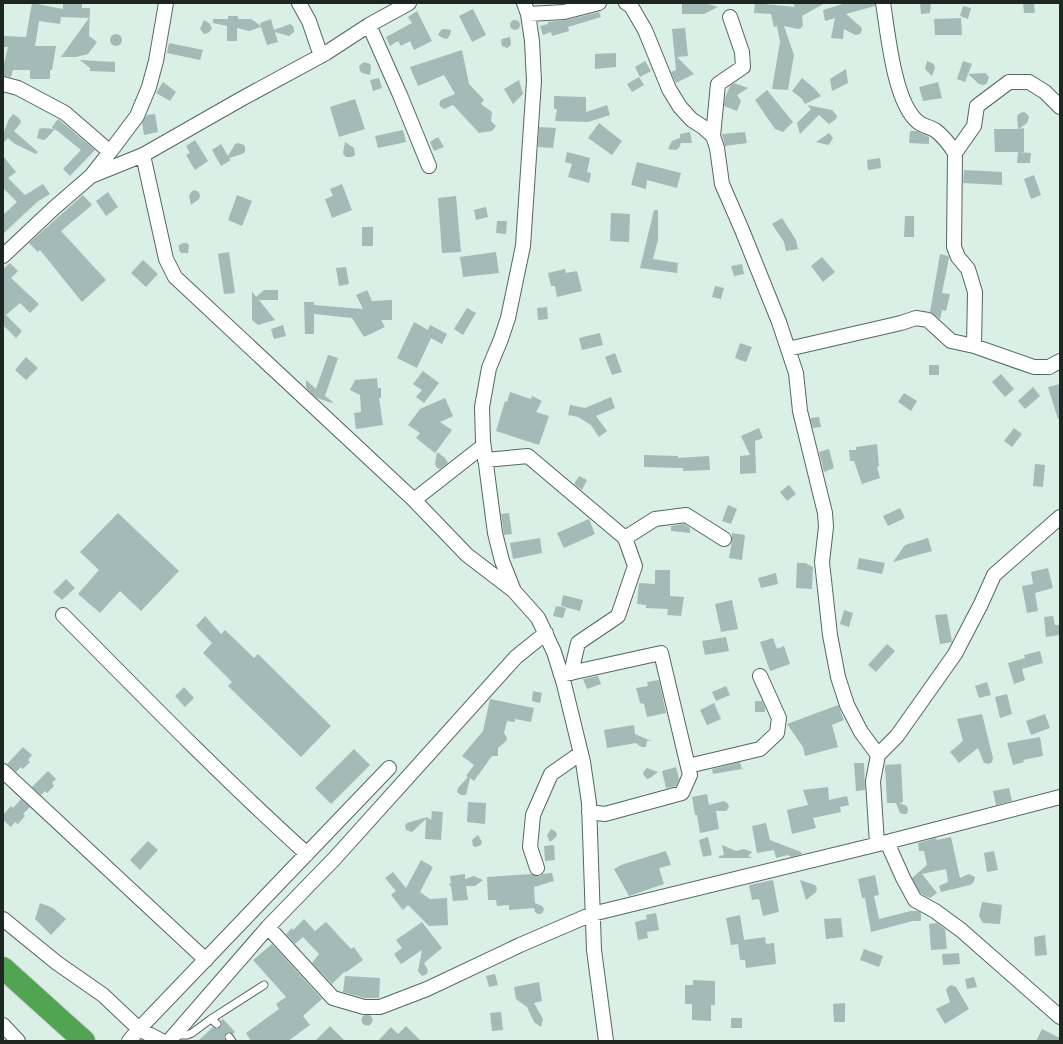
<svg xmlns="http://www.w3.org/2000/svg" width="1063" height="1044" viewBox="0 0 1063 1044" font-family="Commissioner,sans-serif">
  <style>
    .building { fill: #a3bab7 }
    .lines { fill: none; stroke-linecap: round; stroke-linejoin: round }
    .lane-casing { stroke: #55675f; stroke-width: 9 }
    .street-casing { stroke: #55675f; stroke-width: 16 }
    .highway-casing { stroke: #cecfce; stroke-width: 24 }
    .lane { stroke: #fff; stroke-width: 7 }
    .street { stroke: #fff; stroke-width: 14 }
    .highway { stroke: #51a452; stroke-width: 22 }
  </style>
  <rect width="100%" height="100%" fill="#daefe5"/>
  <!-- building -->
  <path class="building" d="M32 3 63 9V3H82V8H90L89 36 97 42 88 54 76 57H61L89 18 61 17 60 24 39 21 35 46H56L52 70H50V79H30V70H13L11 77 3 76V68L8 47H3V36L26 37Z
    M682 3H705L718 7 704 14H682Z
    M755 3 795 7 793 3H825L802 16 803 25 801 28 798 29 784 26 794 55 788 90 772 89 780 42 777 26 774 27 771 14 754 13Z
    M846 3H875V6L846 14 861 27 862 30 860 34 855 35 844 29 843 39 831 38 835 18 825 21 823 10Z
    M920 3H931L930 13 921 14Z
    M1023 3H1034L1035 13H1024Z
    M963 6 971 8 968 19 960 16Z
    M473 9 486 35 472 42 459 16Z
    M417 11 432 41 414 50 410 41 401 46 398 41 390 46 386 37 412 23 408 17Z
    M599 12 601 17 568 27 569 31 552 36 551 32 543 35 540 26 548 24V22L566 20Z
    M228 16H238V19H251L261 26 260 23 271 19 274 30 290 24 293 26 294 29V32L289 36 275 32 278 42 267 45 261 27 249 31 237 28V41H227V26L213 23V19H228Z
    M961 18 962 35H935L934 19Z
    M510 25a5 5 0 1 1 10 0a5 5 0 1 1-10 0Z
    M204 20 210 24 212 29 208 33 204 34 200 29Z
    M685 28 688 56 677 57 694 74 676 83 671 72 676 70 672 29Z
    M444 29 451 30 450 35 447 39 443 38 438 35 441 30Z
    M110 40a6 6 0 1 1 12 0a6 6 0 1 1-12 0Z
    M510 37 511 43 510 46 507 48 502 46 501 41 502 39Z
    M169 43 203 50 200 60 167 53Z
    M462 50 469 84 484 100 481 104 492 112 491 121 496 126 492 131 479 133 453 105 444 109 440 106 439 104 441 100 455 94 444 75 418 86 410 67Z
    M616 53V67L595 69V54Z
    M80 60 115 62V72L90 71V68Z
    M645 61 651 71 640 77 635 67Z
    M927 61 934 64 935 68 932 76 925 69Z
    M963 61 972 64 968 74 985 73 989 77 987 83 984 85 979 84 968 74 965 82 957 79Z
    M364 62 370 64 371 67 370 75 362 73 360 71 359 66Z
    M846 69 848 83 832 91 830 79Z
    M639 77 644 85 632 92 627 84Z
    M379 78 382 88 373 91 370 80Z
    M802 78 814 88 821 96 805 104 802 99 792 91Z
    M519 80 523 94 513 104 504 89Z
    M163 82 176 92 170 101 156 93Z
    M938 82 942 98 923 101 919 87Z
    M734 83 748 88 737 95 741 101 737 111 724 106 725 98 730 86Z
    M767 90 793 122 783 132 775 129 755 100Z
    M554 96 586 97V112L607 105 610 115 588 122 555 121 557 109H554Z
    M355 99 365 129 339 137 330 107Z
    M807 105 832 110 837 116 836 119 829 124 819 115 800 134 797 123 811 109Z
    M1024 112 1027 114 1029 117 1027 123 1019 129 1024 128V152H995L994 129H1018L1017 116 1020 113Z
    M13 114 19 118 21 121 20 124 14 131 38 152 36 154 15 144 8 138 3 143V134L9 119Z
    M155 114 158 132 144 135 142 123 147 115Z
    M58 119 95 150 70 176 63 169 81 150 55 129 46 139 43 140 37 138 39 129 42 128 54 129 52 127Z
    M599 123 622 141 612 155 588 138Z
    M539 127 556 128 553 148 538 147Z
    M403 130 406 142 378 148 375 136Z
    M910 131H917L929 137V144L909 143Z
    M690 132 692 143H681L679 148 676 150 668 149 672 141 680 138V134Z
    M745 132 747 143 725 146 722 134Z
    M829 133 833 138 830 143 828 145 816 142Z
    M438 137 444 147 434 151 430 142Z
    M195 140 208 161 195 170 186 155 190 153 186 146Z
    M345 142 354 148 355 155 352 157H346L344 155 343 153Z
    M238 143 244 145 245 148V152L242 154 229 158 231 160 221 166 212 150 221 144 228 156 235 144Z
    M567 152 590 158 587 172 591 173 589 183 568 177 572 164 565 162Z
    M1018 152 1031 153 1030 163H1017Z
    M3 156 16 172 8 178 25 195 43 184 50 194 37 202 3 234V215L17 202 3 188Z
    M880 158 881 168 868 170 867 160Z
    M637 162 681 173 677 188 647 180 646 189 631 185Z
    M964 170 1002 172V185L963 183Z
    M1034 175 1041 195 1031 199 1024 179Z
    M342 184 352 210 332 218 325 199 333 196 330 189Z
    M194 190 199 192 200 196 199 199 191 205 189 196 191 192Z
    M108 192 118 207 106 216 96 201Z
    M83 195 92 205 61 231 106 280 82 302 40 250 38 252 29 243Z
    M237 195 252 201 242 226 228 220Z
    M456 196 461 252 442 253 438 198Z
    M486 207 488 217 476 220 474 210Z
    M654 210H658V240L653 259 678 263 677 273 640 268Z
    M611 213 630 214 629 242 610 241Z
    M905 216H914V237H904Z
    M782 218 796 240 798 249 786 251 784 242 772 224Z
    M497 221H507L506 234 496 233Z
    M362 227H373V246H362Z
    M183 243H186L189 245 188 253H181L179 250V245Z
    M229 252 235 293 224 294 218 254Z
    M496 252 499 273 463 277 460 257Z
    M940 254 948 256 949 258 942 293 950 294 946 311 942 310 940 319 930 312Z
    M822 257 835 272 823 282 811 266Z
    M143 260 158 274 146 287 131 273Z
    M10 263 18 271 11 278 39 304 30 313 20 303 6 315 22 331 16 338 3 325V269Z
    M742 264 744 274 734 276 731 266Z
    M346 267 349 284 339 286 336 268Z
    M565 269 566 273 577 271 582 291 557 297 555 286H551L548 273Z
    M715 286 724 288 721 299 712 297Z
    M264 290H278V300H259L275 320 258 325 252 320V291L256 297Z
    M367 290 372 301 392 300V320H381L385 327 364 337 352 318 314 314V334H305L304 302H314V305L363 309 356 295Z
    M547 307 548 319 538 320 537 308Z
    M467 308 476 313 463 335 454 329Z
    M414 322 428 330 430 325 447 334 442 344 431 338 417 368 397 358Z
    M283 325 286 336 274 339 271 329Z
    M600 333 603 345 582 350 579 338Z
    M740 343 752 347 746 362 735 358Z
    M615 353 622 372 612 375 605 357Z
    M328 355 338 358 325 396 333 402 332 403 317 398 306 388V380L316 389Z
    M26 357 38 368 26 380 15 370Z
    M929 365H939V375H929Z
    M423 371 439 383 424 403 416 397 422 390 413 384Z
    M1001 374 1014 389 1005 397 992 382Z
    M377 378 378 388H381V398H379L383 425 356 429 354 413 361 412 360 395 350 390 355 380Z
    M1060 384V418L1058 419 1048 387Z
    M1033 387 1040 396 1025 409 1018 401Z
    M510 392 531 399 532 396 542 401 536 412 549 416 539 445 496 431 505 401 507 402Z
    M904 393 917 401 911 411 898 402Z
    M611 397 615 408 596 416 607 431 599 437 591 425 578 417 568 415 570 405 585 408Z
    M445 398 453 416 440 422 452 430 435 453 416 438 420 433 408 425 420 409Z
    M819 417 821 427 813 428 810 418Z
    M759 428 763 438 755 441 756 473 740 474V456L750 455 741 436Z
    M1014 428 1022 434 1012 447 1004 441Z
    M877 444 879 466 877 467 880 478 862 484 854 461H850L849 450H856V447Z
    M829 449 834 468 824 472 819 452Z
    M437 452 445 458 448 463 440 469 437 468 435 464Z
    M644 455 678 456V458L709 456 710 470 683 471V468L644 467Z
    M1035 464 1045 465 1043 487 1033 486Z
    M579 476 587 480 582 490 574 484Z
    M789 485 796 494 787 501 780 492Z
    M728 505 737 509 731 524 722 521Z
    M900 508 905 518 888 526 883 516Z
    M118 513 179 571 141 611 120 591 100 613 78 594 99 570 80 552Z
    M509 513 512 534 504 535 501 514Z
    M589 519 595 534 564 548 557 533Z
    M684 524 690 528V533L671 531V526Z
    M732 533 745 535 742 560 729 558 732 540Z
    M540 538 542 553 513 559 510 543Z
    M928 538 932 551 893 562 905 545Z
    M859 558 885 563 882 574 857 569Z
    M797 563H805L813 567 812 589 796 588Z
    M1048 568 1053 588 1035 593 1038 611 1027 613 1022 586 1033 584 1031 572Z
    M655 570H670V596L684 597 681 616 667 615 668 609 646 608V605L637 604 639 583 655 584Z
    M776 573 778 584 761 588 758 578Z
    M66 579 75 588 62 600 53 592Z
    M563 595 583 600 580 611 561 606Z
    M732 600 738 629 721 632 715 604Z
    M556 606 566 608 563 618 553 616Z
    M844 610 853 613 849 627 840 624Z
    M947 614 952 642 940 644 935 615Z
    M205 616 221 634 225 630 254 658 258 654 331 726 301 757 228 686 232 682 203 653 212 643 196 626Z
    M1053 616 1055 625H1060V635L1046 637 1044 617Z
    M726 637 729 651 705 655 702 641Z
    M773 638 777 649 784 646 790 664 770 671 760 642Z
    M887 644 895 651 876 672 868 665Z
    M1040 651 1043 663 1022 669 1025 680 1014 684 1008 663 1025 658 1024 655Z
    M598 676 601 684 587 689 583 679Z
    M659 680 666 713 647 717 644 704 640 703 636 688 648 686 647 682Z
    M987 682 991 695 979 698 975 686Z
    M726 686 730 695 716 701 712 692Z
    M184 687 194 698 185 707 175 696Z
    M533 691 542 693 540 703 532 701Z
    M1007 694 1012 714 1000 718 995 697Z
    M490 699 534 708 531 722 515 719V722L507 721 504 733 507 738 506 741 498 748V756H492L474 781 470 778 466 795H461L457 792 458 788 468 777 466 776 474 765 462 756 483 731Z
    M755 701H762L765 707V712H755Z
    M714 703 721 719 707 725 700 710Z
    M838 705 844 720 832 725 838 747 805 756 803 747 787 724Z
    M982 714 993 758 992 762 989 764 984 763 978 748 959 763 950 752 963 741 957 719Z
    M1045 714 1050 728 1031 735 1026 721Z
    M634 725 635 734 651 741H647L646 747H641L636 743 607 748 604 730Z
    M1040 737 1043 756 1023 760 1024 762 1013 765 1007 743Z
    M23 747 32 755 28 760 30 762 23 769 21 767 16 772 7 764Z
    M354 749 370 765 331 804 315 788Z
    M740 762 742 769 713 774 712 769Z
    M854 763H864L865 790 856 791Z
    M901 764 903 802 899 803 907 806 908 809 907 814H902L900 813 896 803H887L885 765Z
    M676 767 679 779 676 786 666 788 662 771Z
    M647 768 658 772 650 778 647 779 643 774 644 771Z
    M48 771 56 779 52 783 54 786 47 793 45 791 41 795 32 787Z
    M828 787 829 800 847 796 849 805 840 807 841 812 813 818 816 828 792 834 787 810 808 805 803 790Z
    M1009 788 1012 801 996 805 993 791Z
    M707 794 709 805 724 801 727 803 729 806 728 809 726 811H716L719 829 700 833 697 815H695L692 797Z
    M21 799 30 807 23 814 25 816 18 824 15 822 11 827 3 820V815L11 806 13 808Z
    M468 802 486 803 485 824 467 822Z
    M432 811 443 812 441 840 425 839 426 819 412 832 406 830 405 825 407 823 427 817 431 820Z
    M766 823 770 840 801 852 802 854 791 857 788 855 776 858 774 850 757 853 752 826Z
    M551 829 555 831 557 834 556 837 550 842 547 835Z
    M478 835 482 842 481 845 475 847 473 846 472 840Z
    M708 837 712 855 703 857 699 840Z
    M951 837 960 878 969 874 975 877 974 881 973 883 970 885 941 892 939 886 948 882 946 869 922 874 937 893 930 898 921 894 912 878 927 865 924 851H919L918 843 936 838 937 840Z
    M148 841 158 850 140 870 130 860Z
    M554 845 555 860 545 861 544 846Z
    M722 845 736 851 744 849 752 852 748 856 753 858H719V856L724 855Z
    M666 851 671 865 659 868 664 884 629 896 614 869 621 865Z
    M994 851 998 870 987 872 984 853Z
    M421 860 433 867 420 892 430 899 447 898 448 925 429 926 408 905 403 910 391 895 396 891 385 878 393 872 406 888Z
    M552 873 554 881 534 887 535 903 542 906 544 909 543 912 541 914H538L535 912 534 908 509 910V905L497 906 496 900H488L487 877 531 874 536 876H540L543 874Z
    M465 874V879L474 876 483 880 475 886H466L468 900 453 901 451 886H450L449 884 451 883 450 876Z
    M875 875 879 895 874 896 879 919 911 911H918L921 913V921H913L871 932 865 898H862L858 879Z
    M773 880 779 912 763 916 759 899 752 900 749 885Z
    M800 880 815 885 817 888 816 892 806 900Z
    M982 902 1002 905 1000 924 983 923 979 916Z
    M40 903 53 908 66 919 51 935 35 919Z
    M656 913 659 930 647 932 648 938 638 940 635 922 647 919 646 915Z
    M740 915 744 940 765 937 766 944 774 943 776 964 746 968 745 960H740L738 944 731 945 726 918Z
    M841 918 843 937 826 939 824 919Z
    M304 919 315 931 326 922 351 949 354 947 363 960 345 973V971L332 984 312 963 319 954 303 937 295 944 286 934 292 928 293 930Z
    M422 922 442 948 424 963 428 970 427 974 422 976 418 971 422 950 401 964 394 954 402 948 396 940Z
    M937 923 945 929 947 949 931 950 929 924Z
    M1045 935 1047 955 1035 956 1034 937Z
    M272 944 322 999 303 1016 310 1025 288 1041H251L246 1033 279 1009 276 1004 286 997 253 960Z
    M864 949 883 956 879 967 860 960Z
    M959 953 960 964 943 965 942 954Z
    M495 974 498 985 489 987 486 976Z
    M345 976 380 978 379 998H365L343 992Z
    M974 977 977 987 967 989 965 979Z
    M693 980 715 981V1005H711V1021L692 1020V1004H685V985H693Z
    M539 982 542 1001 534 1003 543 1019 541 1027 534 1022 527 1007 516 999 514 987Z
    M951 985 956 987 969 1009 945 1024 936 1009 950 1002 946 990 948 987Z
    M845 1003V1022H834L833 1004Z
    M501 1012 503 1030 492 1031 490 1013Z
    M361.5 1020a5.5 5.5 0 1 1 11 0a5.5 5.5 0 1 1-11 0Z
    M731 1018H742V1028H731Z
    M223 1019 235 1032 233 1034 229 1032 226 1033 224 1037 225 1041H198L213 1027 217 1029 221 1027 222 1024 221 1021Z
    M330 1026 345 1041H315Z
    M406 1026 421 1041H378L391 1027 398 1034Z
    M1042 1029 1060 1038V1041H1036Z"/>
  <g class="lines">
    <!-- lane casing -->
    <g class="lane-casing">
      <path id="lane" d="M211 1019 217 1024
        M174 1035H187L192 1033 211 1019 264 985
        M229 1037 232 1041"/>
    </g>
    <!-- street casing -->
    <g class="street-casing">
      <path id="street" d="M299 3 309 21 321 56
        M626 3 631 6 645 30 669 89 680 107 692 120 703 127 713 136 717 148 722 184 742 230 779 322 796 373 800 411 825 513 826 527 822 562 830 635 838 677 847 705 861 732 878 755 873 781 877 844
        M883 3C888 33 894 103 918 122 923 126 930 127 935 130 943 136 950 145 955 153L954 247 958 257 968 269 975 292 974 346 1034 367H1049L1060 361
        M528 14 564 12 599 3
        M369 25 400 95 429 166
        M3 84 18 88 65 113 110 152
        M713 136 718 84 743 67 742 52 730 17
        M955 153 974 126 977 106 1009 82H1029L1045 92 1060 107
        M143 155 166 259 175 277 414 500 467 555 514 591 538 618 554 652 564 684 583 762 589 803 594 950 606 1041
        M91 176 143 155 243 98 326 53 369 25 409 3
        M3 256 54 208 91 176 110 152 137 116 149 87 156 61 166 3
        M788 349 901 323 916 318 928 320 951 341 974 346
        M485 460 528 456 625 538 635 566 618 616 578 643 571 673
        M414 500 483 446
        M625 538 655 519 686 515 724 539
        M514 591 502 561 495 533 483 441 482 407 489 368 501 339 508 318 523 246 534 81 532 41 528 14 524 3
        M63 615C143 696 223 778 307 854
        M561 675 661 653 690 775 682 793 605 814 589 812
        M878 755 897 736 955 654 981 604 994 575 1060 517
        M688 766 760 749 777 733 779 718 760 676
        M3 771 206 960
        M887 842 903 878 915 900 935 911 961 930 1060 1017
        M537 868 530 847 533 815 551 774 581 753
        M3 919 57 963 103 995 139 1029 162 1041
        M268 927 333 998 364 1007H380L427 989 520 945 592 914 887 842 1060 797
        M3 1025 18 1041
        M129 1041 139 1029 389 768
        M169 1041 268 927 335 858 516 657 546 633"/>
    </g>
    <!-- highway casing -->
    <g class="highway-casing">
      <path id="highway" d="M3 968 84 1041"/>
    </g>
    <!-- lane -->
    <use href="#lane" class="lane"/>
    <!-- street -->
    <use href="#street" class="street"/>
    <!-- highway -->
    <use href="#highway" class="highway"/>
  </g>
  <!-- border -->
  <rect width="1063" height="1044" fill="none" stroke="#1e2622" stroke-width="8"/>
</svg>
